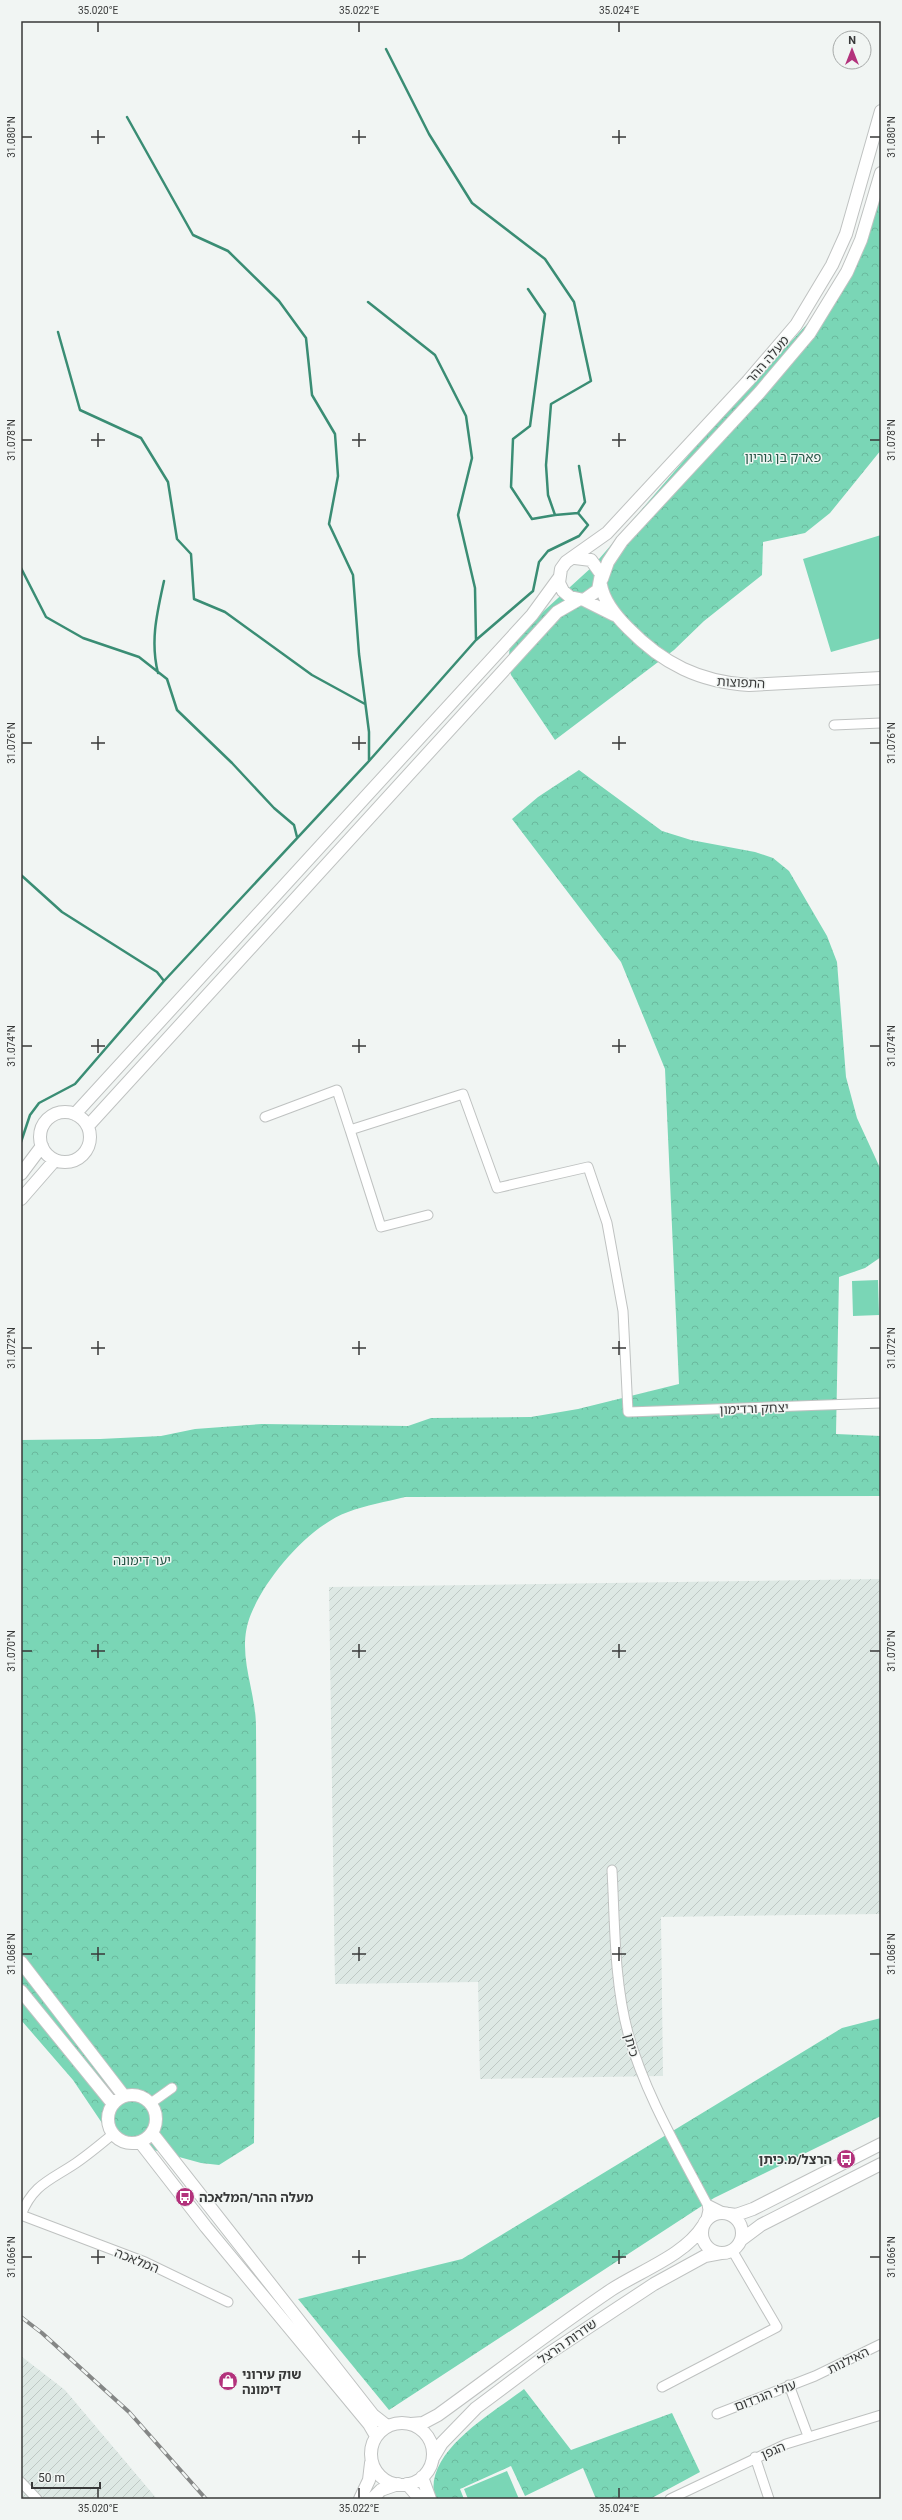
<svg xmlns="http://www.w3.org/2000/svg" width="902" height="2520" viewBox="0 0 902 2520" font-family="Roboto,'Noto Sans Hebrew',sans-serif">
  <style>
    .industrial { fill: url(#industrial-furrows) }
    .forest { fill: url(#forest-crowns) }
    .pitch { fill: #7ad6b6 }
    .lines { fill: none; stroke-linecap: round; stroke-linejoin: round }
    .stream { stroke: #3a8d74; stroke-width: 2.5 }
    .street-casing { stroke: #bfc2c1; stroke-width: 11 }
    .secondary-casing { stroke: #bfc2c1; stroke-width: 14 }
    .street { stroke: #fff; stroke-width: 9 }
    .secondary { stroke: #fff; stroke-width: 12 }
    .rail-casing { stroke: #858786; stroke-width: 4 }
    .rail { stroke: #f1f5f3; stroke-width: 2.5; stroke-dasharray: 8; stroke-linecap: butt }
    .ticks { fill: none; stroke: #383939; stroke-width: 1.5 }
    .labels { text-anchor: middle; stroke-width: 3; stroke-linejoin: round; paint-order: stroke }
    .street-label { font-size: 13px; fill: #383939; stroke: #f1f5f3 }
    .park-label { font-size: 13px; fill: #265646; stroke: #f1f5f3 }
    .poi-label { font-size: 13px; font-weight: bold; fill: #383939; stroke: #f1f5f3; text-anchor: start }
    .neatline { fill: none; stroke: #383939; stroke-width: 1.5 }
    .ticks-label { font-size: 10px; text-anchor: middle; fill: #383939 }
  </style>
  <defs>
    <pattern id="industrial-furrows" width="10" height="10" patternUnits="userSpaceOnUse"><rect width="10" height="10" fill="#dde8e4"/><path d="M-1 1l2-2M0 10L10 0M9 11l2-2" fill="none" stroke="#bec8c4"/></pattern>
    <pattern id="forest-crowns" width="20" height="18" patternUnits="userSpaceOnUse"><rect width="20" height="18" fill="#7ad6b6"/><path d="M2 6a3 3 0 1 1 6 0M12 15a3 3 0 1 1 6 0" fill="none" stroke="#6ab89d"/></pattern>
  </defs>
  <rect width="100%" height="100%" fill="#f1f5f3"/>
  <!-- industrial -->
  <path class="industrial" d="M881 1579V1914L661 1917 663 2076 480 2079 478 1982 335 1984 329 1587Z
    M21 2356 65 2390 157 2499H21Z"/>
  <!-- forest -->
  <path class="forest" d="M881 184V450L830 513 805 533 763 542 762 575 704 621 674 650 555 740 511 675 508 665 510 645 522 631 593 566 717 422 844 284Z
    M579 770 662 831 691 840 755 852 773 858 789 871 827 936 837 962 846 1077 857 1118 881 1170V1257L865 1268 839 1277 836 1434 881 1436V1496L405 1497C386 1502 366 1505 348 1512 309 1526 266 1577 251 1614 235 1653 256 1688 256 1727 257 1865 255 2004 254 2143L219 2165 201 2163 150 2149 104 2126 73 2080 21 2020V1440L100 1439 161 1436 195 1429 262 1424 408 1426 431 1418 531 1417 578 1409 679 1384 665 1069 621 962 512 819 538 797Z
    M881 2018V2116L714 2198 389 2410 298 2299 462 2259 842 2028Z
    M524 2389 571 2450 672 2413 700 2472 650 2499H596L583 2468 525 2496 511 2466 460 2489 464 2499H435C422 2452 493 2413 524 2389Z"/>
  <!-- pitch -->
  <path class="pitch" d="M881 535V638L831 652 803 559Z
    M878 1280 879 1315 853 1316 852 1281Z
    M507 2471 519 2499H468L464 2489Z"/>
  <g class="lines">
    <!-- stream -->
    <path class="stream" d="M127 117 193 235 228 251 279 301 306 338 312 395 335 434 338 476 329 524 353 575 359 654 369 732V761
      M528 289 545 314 530 426 513 439 511 487 532 519 555 515
      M368 302 435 355 466 416 472 458 458 515 475 588 476 640
      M58 332 80 410 141 438 168 482 177 539 191 554 194 599 225 612 312 675 365 704
      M578 513 585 502 579 466
      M21 568 46 617 83 638 139 657 167 679 177 710 232 763 274 808 294 825 297 837
      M158 673C150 641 157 613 164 581
      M21 875 62 912 157 972 164 981
      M21 1142 30 1115 39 1103 75 1084 164 981 369 761 476 640 533 591 539 562 548 551 579 536 588 525 578 513 555 515 548 495 546 465 551 404 591 381 574 302 545 259 472 203 429 134 386 49"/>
    <!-- street casing -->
    <g class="street-casing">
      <path id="street" d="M834 725 881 723
        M265 1117 337 1090 350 1130
        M428 1215 381 1227 350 1130 463 1094 497 1188 588 1167 607 1223 623 1311 628 1412 881 1403
        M612 1870C615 1924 614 1981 628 2033 645 2094 678 2149 707 2204L708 2210 705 2223
        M151 2103 172 2088
        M707 2204 725 2213
        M21 2215 145 2262 228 2302
        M21 2215C33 2184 51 2180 76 2163 89 2154 101 2144 113 2134
        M789 2385 808 2436
        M662 2387 777 2327 732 2250
        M717 2414 815 2376 881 2344
        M755 2457 769 2499
        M21 2482 37 2499
        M670 2499 786 2444 881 2415"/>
    </g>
    <!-- secondary casing -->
    <g class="secondary-casing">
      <path id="secondary" d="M575 558 591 560 601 574 598 590 584 600 570 597 563 591 559 583 561 569 566 562 607 533 748 381 796 325 832 265 846 234 881 111
        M602 579 608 562 622 541 760 392 809 334 847 272 861 240 881 173
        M601 585C604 602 616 616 628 628 663 664 700 682 749 685L881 678
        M584 600 614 615
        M40 1137a25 25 0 1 1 50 0a25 25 0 1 1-50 0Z
        M75 1114 532 615 559 578
        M88 1126 557 612 578 600
        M21 1174 42 1146
        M21 1199 55 1160
        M21 1962 124 2096
        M21 1991 113 2104
        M108 2119a24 24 0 1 1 48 0a24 24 0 1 1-48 0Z
        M152 2133 373 2415 387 2426
        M140 2142 206 2227 369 2424 376 2436
        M702 2233a20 20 0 1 1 40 0a20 20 0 1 1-40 0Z
        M729 2214 736 2215 753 2209 881 2144
        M741 2240 761 2225 881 2164
        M371 2454a31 31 0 1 1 62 0a31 31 0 1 1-62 0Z
        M411 2424 423 2423 438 2415C496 2373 552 2330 611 2290 640 2271 685 2255 703 2226
        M433 2458 442 2443 476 2408 548 2354 654 2284 705 2256 721 2253
        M422 2477 430 2499
        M407 2484 420 2499
        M360 2499 369 2480 371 2463
        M372 2499 381 2490 398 2484"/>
    </g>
    <!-- street -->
    <use href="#street" class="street"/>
    <!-- secondary -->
    <use href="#secondary" class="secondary"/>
    <!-- rail casing -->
    <g class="rail-casing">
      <path id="rail" d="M21 2317 42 2333 129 2412 206 2499"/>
    </g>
    <!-- rail -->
    <use href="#rail" class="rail"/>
  </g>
  <!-- ticks -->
  <path class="ticks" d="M98 22V32M359 22V32M619 22V32M98 130V144M359 130V144M619 130V144M22 137H32M91 137H105M352 137H366M612 137H626M870 137H880M98 433V447M359 433V447M619 433V447M22 440H32M91 440H105M352 440H366M612 440H626M870 440H880M98 736V750M359 736V750M619 736V750M22 743H32M91 743H105M352 743H366M612 743H626M870 743H880M98 1039V1053M359 1039V1053M619 1039V1053M22 1046H32M91 1046H105M352 1046H366M612 1046H626M870 1046H880M98 1341V1355M359 1341V1355M619 1341V1355M22 1348H32M91 1348H105M352 1348H366M612 1348H626M870 1348H880M98 1644V1658M359 1644V1658M619 1644V1658M22 1651H32M91 1651H105M352 1651H366M612 1651H626M870 1651H880M98 1947V1961M359 1947V1961M619 1947V1961M22 1954H32M91 1954H105M352 1954H366M612 1954H626M870 1954H880M98 2250V2264M359 2250V2264M619 2250V2264M22 2257H32M91 2257H105M352 2257H366M612 2257H626M870 2257H880M98 2488V2498M359 2488V2498M619 2488V2498"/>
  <!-- icons -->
  <defs>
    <g id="bus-disc" transform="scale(1)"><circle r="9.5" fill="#b3327c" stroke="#f1f5f3"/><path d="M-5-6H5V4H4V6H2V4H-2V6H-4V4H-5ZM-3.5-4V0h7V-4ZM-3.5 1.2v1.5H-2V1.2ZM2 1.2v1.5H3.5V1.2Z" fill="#fff"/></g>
    <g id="shop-disc" transform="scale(1)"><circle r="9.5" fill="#b3327c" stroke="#f1f5f3"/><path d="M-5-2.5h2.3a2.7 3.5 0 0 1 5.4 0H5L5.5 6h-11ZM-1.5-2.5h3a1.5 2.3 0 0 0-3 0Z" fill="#fff"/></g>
  </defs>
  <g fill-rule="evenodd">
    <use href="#bus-disc" x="846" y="2159"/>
    <use href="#bus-disc" x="185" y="2197"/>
    <use href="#shop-disc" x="228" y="2381"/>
  </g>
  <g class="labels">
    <!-- street labels -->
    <g class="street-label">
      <text transform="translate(767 359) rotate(-49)" y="5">מעלה ההר</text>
      <text transform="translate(741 682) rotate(3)" y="5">התפוצות</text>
      <text transform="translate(754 1408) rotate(-2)" y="5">יצחק ורדימון</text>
      <text transform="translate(632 2045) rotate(74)" y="5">כיתן</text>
      <text transform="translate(137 2260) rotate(22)" y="5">המלאכה</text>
      <text transform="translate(567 2341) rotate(-35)" y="5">שדרות הרצל</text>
      <text transform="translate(848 2360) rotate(-26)" y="5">האילנות</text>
      <text transform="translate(765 2395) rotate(-21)" y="5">עולי הגרדום</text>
      <text transform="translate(773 2450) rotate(-23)" y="5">הגפן</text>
    </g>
    <!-- park labels -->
    <g class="park-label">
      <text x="783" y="462">פארק בן גוריון</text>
      <text x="142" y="1565">יער דימונה</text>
    </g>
    <!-- poi labels -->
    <g class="poi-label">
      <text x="832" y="2164" text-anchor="end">הרצל/מ.כיתן</text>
      <text x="199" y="2202">מעלה ההר/המלאכה</text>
      <text x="242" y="2379">שוק עירוני<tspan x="242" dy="15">דימונה</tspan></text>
    </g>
  </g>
  <!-- border -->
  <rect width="902" height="2520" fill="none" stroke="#f1f5f3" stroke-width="44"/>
  <!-- north arrow -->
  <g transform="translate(852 50)"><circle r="19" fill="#f1f5f3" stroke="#a7aaa9"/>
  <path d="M0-3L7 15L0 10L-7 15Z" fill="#b3327c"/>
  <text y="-6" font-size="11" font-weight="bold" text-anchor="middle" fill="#383939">N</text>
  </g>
  <!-- scale -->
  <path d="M32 2482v6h68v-6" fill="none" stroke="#383939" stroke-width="2"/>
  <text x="38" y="2482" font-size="12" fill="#383939" stroke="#f1f5f3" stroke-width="3" paint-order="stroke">50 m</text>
  <rect x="22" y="22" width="858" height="2476" class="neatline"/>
  <g class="ticks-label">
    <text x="98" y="14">35.020°E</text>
    <text x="359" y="14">35.022°E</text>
    <text x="619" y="14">35.024°E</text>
    <text transform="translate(11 137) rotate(-90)" y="4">31.080°N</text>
    <text transform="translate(891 137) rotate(-90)" y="4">31.080°N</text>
    <text transform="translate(11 440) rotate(-90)" y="4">31.078°N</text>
    <text transform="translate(891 440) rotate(-90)" y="4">31.078°N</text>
    <text transform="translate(11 743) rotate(-90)" y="4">31.076°N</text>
    <text transform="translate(891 743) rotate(-90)" y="4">31.076°N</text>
    <text transform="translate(11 1046) rotate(-90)" y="4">31.074°N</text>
    <text transform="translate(891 1046) rotate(-90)" y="4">31.074°N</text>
    <text transform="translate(11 1348) rotate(-90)" y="4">31.072°N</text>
    <text transform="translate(891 1348) rotate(-90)" y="4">31.072°N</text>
    <text transform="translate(11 1651) rotate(-90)" y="4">31.070°N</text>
    <text transform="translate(891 1651) rotate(-90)" y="4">31.070°N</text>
    <text transform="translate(11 1954) rotate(-90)" y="4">31.068°N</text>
    <text transform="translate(891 1954) rotate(-90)" y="4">31.068°N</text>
    <text transform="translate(11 2257) rotate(-90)" y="4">31.066°N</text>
    <text transform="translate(891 2257) rotate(-90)" y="4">31.066°N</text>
    <text x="98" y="2512">35.020°E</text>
    <text x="359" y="2512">35.022°E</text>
    <text x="619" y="2512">35.024°E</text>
  </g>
</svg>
